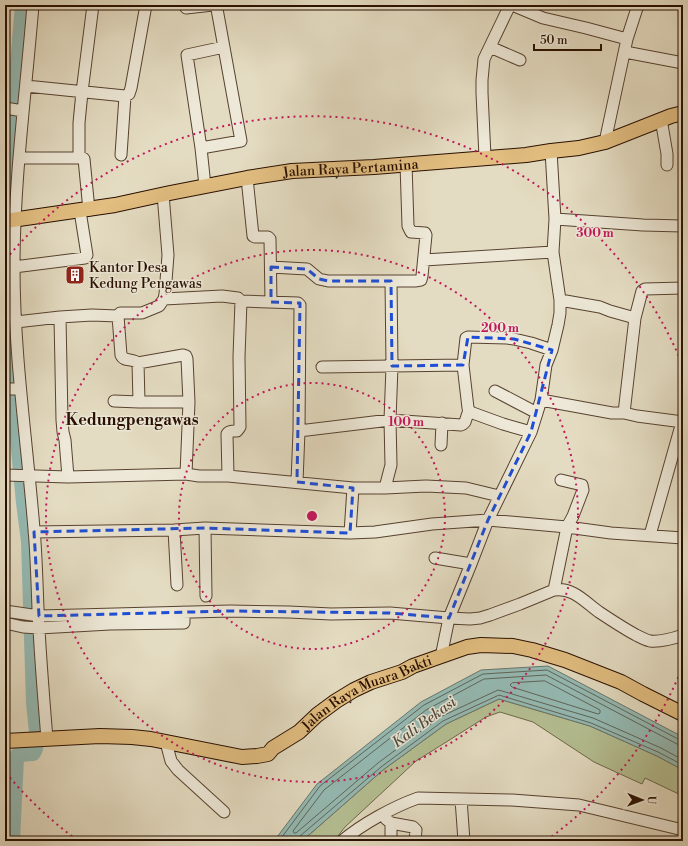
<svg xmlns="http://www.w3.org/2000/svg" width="688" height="846" viewBox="0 0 688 846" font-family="'Libre Bodoni',serif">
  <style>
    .green { fill: #b5c093; stroke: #6e684a }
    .water { fill: #95bbb5; stroke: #69766d }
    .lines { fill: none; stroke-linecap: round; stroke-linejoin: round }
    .shore { stroke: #5e655a; stroke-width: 1 }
    .river { stroke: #95bbb5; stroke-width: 16 }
    .minor-casing { stroke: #574230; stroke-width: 13 }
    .major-casing { stroke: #280f00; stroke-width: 16 }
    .minor { stroke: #ede8d7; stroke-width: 11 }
    .major { stroke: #e2be81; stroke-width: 14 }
    .marked { fill: none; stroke: #1d4ed8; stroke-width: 3; stroke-dasharray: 8 5; stroke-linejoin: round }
    .ring { fill: none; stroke: #c2185b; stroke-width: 2; stroke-dasharray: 2 4 }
    .labels { text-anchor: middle; stroke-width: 3; stroke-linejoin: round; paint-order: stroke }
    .street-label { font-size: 14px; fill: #280f00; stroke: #ede8d7 }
    .poi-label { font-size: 14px; fill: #280f00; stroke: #ede8d7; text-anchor: start }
    .water-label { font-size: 15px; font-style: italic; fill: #4e4b3f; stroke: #ede8d7 }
    .quarter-label { font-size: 16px; font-weight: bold; fill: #280f00; stroke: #ede8d7 }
    .centre { fill: #c2185b; stroke: #ede8d7; stroke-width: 2 }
    .ring-label { font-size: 12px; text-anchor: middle; font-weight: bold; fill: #c2185b; stroke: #ede8d7; stroke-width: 3; stroke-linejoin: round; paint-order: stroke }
  </style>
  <rect width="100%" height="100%" fill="#e4dcc2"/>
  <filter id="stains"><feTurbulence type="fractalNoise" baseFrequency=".005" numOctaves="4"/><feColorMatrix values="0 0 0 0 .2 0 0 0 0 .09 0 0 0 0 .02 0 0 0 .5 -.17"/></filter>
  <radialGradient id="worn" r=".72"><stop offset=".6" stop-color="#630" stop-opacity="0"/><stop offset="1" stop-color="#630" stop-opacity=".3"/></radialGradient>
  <!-- green -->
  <path class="green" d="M499 699 590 726 657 756 683 770V796L645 778 642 784 594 762 533 722 500 712 486 717 416 761 345 827 334 841H302L383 770 446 724Z"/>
  <!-- water -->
  <path class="water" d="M548 666 683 737V770L657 756 590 726 499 699 446 724 383 770 302 841H274L317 784 421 702 481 670Z"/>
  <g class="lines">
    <!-- shore -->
    <path class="shore" d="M545 681 600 710V713L598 714 512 687 510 685 512 683Z
      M683 745 677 744 546 675 484 679 426 710 324 790 293 831 294 833H296L378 763 440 717 498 690 502 691 593 718 661 748 683 760
      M279 841 320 786 424 705 483 674 547 670 680 740H683
      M298 841 299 838 300 836 381 767 443 721 499 695 591 723 658 752 683 765"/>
    <!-- river -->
    <path class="river" d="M5 217 23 5
      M5 275 6 316 20 460 24 503 29 541 34 703 37 732 35 749 33 753 19 754 16 758 12 841"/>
    <!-- minor casing -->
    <g class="minor-casing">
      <path id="minor" d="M33 5C26 92 14 179 14 267 14 355 27 442 34 529 37 562 37 595 39 629 41 666 44 702 47 739
        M512 5 543 18 586 28 627 39
        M186 8 213 5 216 7 217 9 241 141 201 148
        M490 47 520 60
        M625 52 683 63
        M26 86 125 96
        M5 108 23 111
        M661 119 667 154V165
        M605 142 627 39 638 5
        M121 155 125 96 129 94 131 88 146 5
        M79 157V123L82 92 93 5
        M485 157 482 93V80L484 59 509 7 512 5
        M19 158H83L84 159 89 210
        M247 178 253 236 255 237H268L270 239 271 302
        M205 186 201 148 187 55 224 47
        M555 219 643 225 683 226
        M424 260 553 252
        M14 267 85 258 87 255 80 211
        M271 267 307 269 319 279 328 281H415L421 280 422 276 426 235 425 233 411 232 408 226 406 164
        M164 299 222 296 238 298 241 301
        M560 300 600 307 610 311 635 318
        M118 316 121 355C124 362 132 358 138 363L139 402H189
        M60 317 62 420 63 432 65 440 68 477
        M16 322 60 317 92 315 118 316 120 313H142L159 306 164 299 165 294 168 255 163 194
        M138 363 183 355 186 356 187 359 189 402 186 474
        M322 367 463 365
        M5 389H20
        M495 391 537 413
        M541 400 612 413H624L637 416 683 422
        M114 401 139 402
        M624 413 635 318 642 291 645 289 683 288
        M531 432 503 424 470 412 468 408 463 365 466 338 468 337 507 338 514 339 531 343 552 350
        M441 445 442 423
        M5 475 68 477 186 474 199 476H228L353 488H385L426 486 466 488 499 496
        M228 476 227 434C229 430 233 431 237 431L240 427 239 357 241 301 298 303 300 305 299 431 390 420 461 425 463 424 465 422 469 410
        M297 482 299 431
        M385 488 391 465 390 420 392 366 391 281
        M205 528 206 596
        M174 530 177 585
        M34 532 174 530 205 528 350 533 375 532 432 524 488 520 567 527 611 533 683 538
        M350 533 353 488
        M650 535 682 422
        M435 558 471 564
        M554 590 567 527 573 516 583 490 582 485 561 480
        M5 611 39 616 230 611 289 612 331 614 390 613 449 618 470 619 480 618 490 615 520 604 554 590C573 587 585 602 599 612 611 620 623 628 636 635 640 637 645 640 650 641 662 642 672 639 683 635
        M5 623 23 627 39 628 110 624 184 623V612
        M441 657 449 618 471 564 488 520 531 432 537 413 541 400 546 365 552 350 558 325 560 313V300L553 252 555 219 551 151
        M166 742 171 761 178 770 224 812
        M461 799 464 841
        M386 819 391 823V841
        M391 823 413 827 416 830 415 841
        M342 841C362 824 393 807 418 798L512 800 579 805 683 830"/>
    </g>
    <!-- major casing -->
    <g class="major-casing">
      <g id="major">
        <path id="s1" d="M5 221 115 205 170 193 247 178 292 171 374 167 526 155 551 151 579 148 605 142 671 116 683 113"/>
        <path id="s2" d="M5 741 100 736 132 737 151 739 242 757 257 756 268 754 273 748 299 732 317 715 336 701 354 690 371 682 402 672 413 666 467 647 481 645 513 646 532 650 565 660 621 682 643 694 683 714"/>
      </g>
    </g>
    <!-- minor -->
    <use href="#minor" class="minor"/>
    <!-- major -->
    <use href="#major" class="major"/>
  </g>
  <!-- marked area -->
  <path class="marked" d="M271 267 307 269 319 279 328 281H391L392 366 463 365 468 337 514 339 552 350 531 432 488 520 449 618 390 613 230 611 39 616 34 532 205 528 350 533 353 488 297 482 300 303 271 302Z"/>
  <!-- distance rings -->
  <g class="ring">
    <circle cx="312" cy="516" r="133"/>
    <circle cx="312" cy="516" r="266"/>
    <path d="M683 666A400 400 0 0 1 547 840M77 840A400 400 0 0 1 6 773M6 259A400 400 0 0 1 683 366"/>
  </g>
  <!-- icons -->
  <defs>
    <g id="building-square" transform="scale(1)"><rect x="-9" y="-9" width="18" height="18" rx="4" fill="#8f2418" stroke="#ede8d7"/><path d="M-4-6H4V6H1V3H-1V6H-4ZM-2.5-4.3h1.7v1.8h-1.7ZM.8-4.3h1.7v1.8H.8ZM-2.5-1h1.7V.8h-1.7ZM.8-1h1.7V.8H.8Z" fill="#fff"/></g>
  </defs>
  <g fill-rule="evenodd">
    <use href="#building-square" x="75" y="275"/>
  </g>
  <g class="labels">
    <!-- street labels -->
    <g class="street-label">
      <text dy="5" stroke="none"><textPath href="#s1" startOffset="350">Jalan Raya Pertamina</textPath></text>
      <text dy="5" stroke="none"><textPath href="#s2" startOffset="383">Jalan Raya Muara Bakti</textPath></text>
    </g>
    <!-- poi labels -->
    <g class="poi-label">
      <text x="89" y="272">Kantor Desa<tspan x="89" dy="16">Kedung Pengawas</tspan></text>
    </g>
    <!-- water labels -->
    <g class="water-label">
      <text transform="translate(424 722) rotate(-36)" y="5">Kali Bekasi</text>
    </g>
    <!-- quarter labels -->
    <g class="quarter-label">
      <text x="132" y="425">Kedungpengawas</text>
    </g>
  </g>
  <circle cx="312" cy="516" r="6" class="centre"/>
  <g class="ring-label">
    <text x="595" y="237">300 m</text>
    <text x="500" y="332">200 m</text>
    <text x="406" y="426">100 m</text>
  </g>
  <!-- margin -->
  <rect width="688" height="846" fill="none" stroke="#e4dcc2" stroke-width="20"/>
  <rect x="6" y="6" width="676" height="834" fill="none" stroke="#280f00" stroke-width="2"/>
  <rect x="10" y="10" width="668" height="826" fill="none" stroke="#280f00"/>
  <!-- north arrow -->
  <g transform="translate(642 800) rotate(91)" stroke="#ede8d7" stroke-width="3" paint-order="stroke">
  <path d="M0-3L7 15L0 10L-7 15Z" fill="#280f00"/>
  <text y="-6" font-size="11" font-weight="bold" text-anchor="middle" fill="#280f00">U</text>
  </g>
  <!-- scale -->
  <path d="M534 44v6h67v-6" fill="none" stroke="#280f00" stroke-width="2"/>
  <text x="540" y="44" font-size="12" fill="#280f00" stroke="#ede8d7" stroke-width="3" paint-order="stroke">50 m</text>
  <rect width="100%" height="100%" filter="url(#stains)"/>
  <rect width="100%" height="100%" fill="url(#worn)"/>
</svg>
